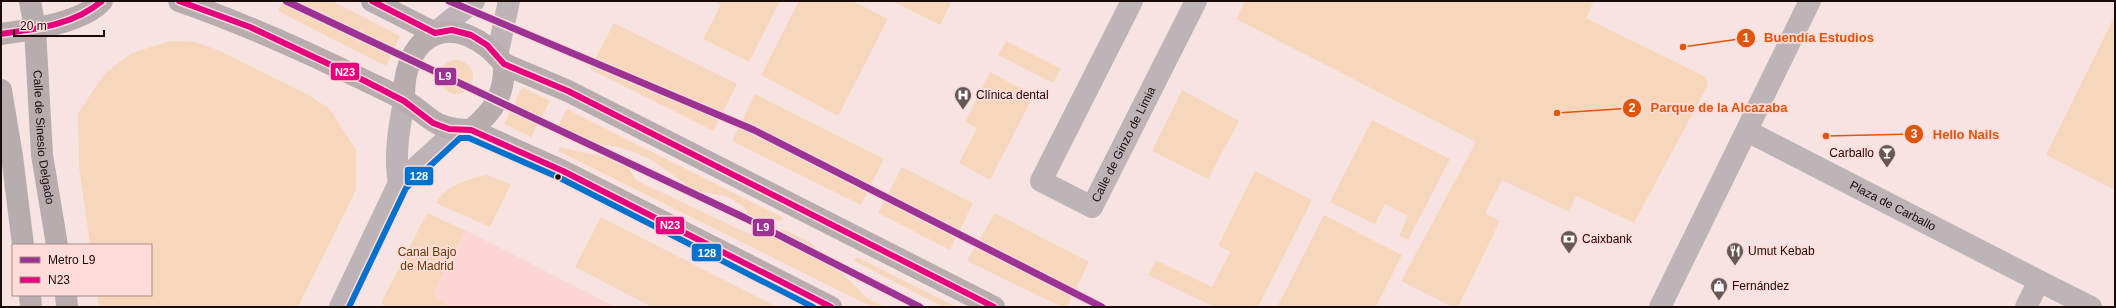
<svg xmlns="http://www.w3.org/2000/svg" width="2116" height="308" viewBox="0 0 2116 308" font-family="Helvetica,sans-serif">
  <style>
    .built { fill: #fbd6d4 }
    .green { fill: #f7d7bc }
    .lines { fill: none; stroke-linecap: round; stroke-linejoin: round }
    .minor { stroke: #bcb4b6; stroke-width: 22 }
    .major { stroke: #b8adae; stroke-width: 22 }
    .bus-1-casing { stroke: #ffdcda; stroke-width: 9 }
    .bus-2-casing { stroke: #ffdcda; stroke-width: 9 }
    .bus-1 { stroke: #e5007d; stroke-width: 6 }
    .bus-2 { stroke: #0072ce; stroke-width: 6 }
    .metro-1-casing { stroke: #ffdcda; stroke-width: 10 }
    .metro-1 { stroke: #9c3293; stroke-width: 7 }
    .bus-dot { fill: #1a0c0b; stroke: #ffdcda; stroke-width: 1.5 }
    .labels { text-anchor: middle; stroke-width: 3.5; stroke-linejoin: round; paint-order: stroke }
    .poi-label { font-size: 12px; fill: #1a0c0b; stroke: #ffdcda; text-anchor: start }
    .street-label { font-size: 12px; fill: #1a0c0b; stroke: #ffdcda }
    .park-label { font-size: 12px; fill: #613c05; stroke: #ffdcda }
    .leader { fill: none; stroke: #de550c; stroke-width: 1.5 }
    .callout-dot { fill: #de550c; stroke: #ffdcda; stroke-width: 1.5 }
    .mark-label { font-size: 12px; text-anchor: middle; font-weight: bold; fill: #fff }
    .callout-label { font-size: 13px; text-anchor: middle; font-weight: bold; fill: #de550c; stroke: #ffdcda; stroke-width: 3.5; stroke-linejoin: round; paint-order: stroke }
    .line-badge { stroke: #ffdcda; stroke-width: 1.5 }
    .badge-label { font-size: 11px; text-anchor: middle; font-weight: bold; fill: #fff }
  </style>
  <rect width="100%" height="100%" fill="#f7e4e2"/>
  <!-- built -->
  <path class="built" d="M465 230 616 307H448L433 293Z"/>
  <!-- green -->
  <path class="green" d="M283 1H332L400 36 386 66 278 11Z
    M714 1H780L749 62 703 39 721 5Z
    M799 1H853L888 19 838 116 761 75Z
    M892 1H952L940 25Z
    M1245 1H1594L1586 18 1706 77 1708 85 1634 223 1576 196 1569 212 1502 180 1485 213 1500 221 1458 307H1453L1401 281 1476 142 1236 19Z
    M2115 15V190L2046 155Z
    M614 23 737 84 713 131 590 69Z
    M170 41 195 42 218 50 307 94 330 109 356 150V190L298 307H99L97 295H151V245H90L79 167 78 113 105 73 132 53Z
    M1006 41 1061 69 1053 83 998 55Z
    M439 77a17 17 0 1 1 34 0a17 17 0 1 1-34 0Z
    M990 72 1034 95 990 180 959 163 977 128 965 122Z
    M522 87 550 101 531 137 504 124Z
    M1182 90 1239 121 1208 179 1152 151Z
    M755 94 884 159 861 205 732 141Z
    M567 109 782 217V220L753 223 744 207 726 196 696 191 650 159 620 147 566 140 554 133Z
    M1372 120 1450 159 1408 240 1399 236 1408 216 1385 204 1375 224 1330 202Z
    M560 147 625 162 636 180 749 234 785 230 811 243 867 298 885 307H872L558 151Z
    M902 167 973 203 950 250 878 213Z
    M1255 171 1312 200 1258 307H1214L1148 275 1156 260 1212 287 1230 252 1218 246Z
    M487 175 511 184 490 227 436 203C445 186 470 178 487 175Z
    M427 213 465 230 433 293 448 307H385L381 303Z
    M995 213 1089 262 1067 307H1062L967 261Z
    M1324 215 1402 255 1376 307H1277Z
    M601 217 777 307H652L575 267Z
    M857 257 957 307H943L854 261Z"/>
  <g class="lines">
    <!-- minor -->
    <g class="minor">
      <path id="s1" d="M1132 1 1041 181 1092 207 1196 1"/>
      <path d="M435 33 474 1"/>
      <path d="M497 56 509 1"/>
      <path id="s2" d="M1747 131 2039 281"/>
      <path d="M399 183C394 155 399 129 404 101"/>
      <path d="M340 307 399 183 457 130"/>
      <path d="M1660 307 1810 1"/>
      <path d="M2026 307 2039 281 2091 307"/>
    </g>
    <!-- major -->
    <g class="major">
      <path id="s3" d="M30 1 35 29 42 155 57 245"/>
      <path d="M179 1C243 23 305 51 366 81 378 87 392 93 404 100 432 117 433 130 471 130 494 111 505 94 504 64 458 8 402 28 404 101"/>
      <path d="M372 1 435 33"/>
      <path d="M1 34C29 30 82 23 102 1"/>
      <path d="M504 64 568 91 994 307"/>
      <path d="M1 90 12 156 23 245"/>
      <path d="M471 130 563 171 831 307"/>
      <path d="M30 295 31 307"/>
      <path d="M66 295 67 307"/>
    </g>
    <!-- bus-1 casing -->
    <g class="bus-1-casing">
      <path id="bus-1" d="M179 1 250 27 365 81 404 101 433 123 449 129 471 130 563 171 831 307
        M372 1 435 33 452 30 471 35 487 45 504 64 568 91 994 307
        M1 34C36 29 74 25 102 1"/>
    </g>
    <!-- bus-2 casing -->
    <g class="bus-2-casing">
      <path id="bus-2" d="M349 307 406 188 460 138H469L560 178 813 307"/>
    </g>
    <!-- bus-1 -->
    <use href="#bus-1" class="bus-1"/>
    <!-- bus-2 -->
    <use href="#bus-2" class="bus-2"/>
    <!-- metro-1 casing -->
    <g class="metro-1-casing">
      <path id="metro-1" d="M286 1 745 218 920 307
        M449 1 754 130 1102 307"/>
    </g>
    <!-- metro-1 -->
    <use href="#metro-1" class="metro-1"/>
  </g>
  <!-- icons -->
  <defs>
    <g id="hospital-pin" transform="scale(0.9)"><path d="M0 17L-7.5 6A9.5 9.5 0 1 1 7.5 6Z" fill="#675856" stroke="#ffdcda"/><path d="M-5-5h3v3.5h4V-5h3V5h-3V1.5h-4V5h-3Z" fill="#fff"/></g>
    <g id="bar-pin" transform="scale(0.9)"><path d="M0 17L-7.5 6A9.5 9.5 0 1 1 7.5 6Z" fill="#675856" stroke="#ffdcda"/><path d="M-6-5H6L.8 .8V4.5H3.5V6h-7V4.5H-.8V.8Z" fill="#fff"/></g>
    <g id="bank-pin" transform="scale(0.9)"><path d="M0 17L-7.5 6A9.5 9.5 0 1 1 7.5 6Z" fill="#675856" stroke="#ffdcda"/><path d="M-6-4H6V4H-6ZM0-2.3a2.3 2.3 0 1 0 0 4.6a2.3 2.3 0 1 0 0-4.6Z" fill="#fff"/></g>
    <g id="restaurant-pin" transform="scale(0.9)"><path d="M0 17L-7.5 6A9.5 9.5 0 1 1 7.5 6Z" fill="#675856" stroke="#ffdcda"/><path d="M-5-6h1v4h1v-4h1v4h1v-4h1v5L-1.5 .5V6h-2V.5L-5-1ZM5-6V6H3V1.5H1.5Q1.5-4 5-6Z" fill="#fff"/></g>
    <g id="shop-pin" transform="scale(0.9)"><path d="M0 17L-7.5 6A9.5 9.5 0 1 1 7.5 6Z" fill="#675856" stroke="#ffdcda"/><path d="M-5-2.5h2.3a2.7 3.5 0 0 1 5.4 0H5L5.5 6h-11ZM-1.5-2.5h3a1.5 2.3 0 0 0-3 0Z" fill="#fff"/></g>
  </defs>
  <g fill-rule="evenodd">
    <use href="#hospital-pin" x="963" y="95"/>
    <use href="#bar-pin" x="1887" y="153"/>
    <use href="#bank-pin" x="1569" y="239"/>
    <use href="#restaurant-pin" x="1735" y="251"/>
    <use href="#shop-pin" x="1719" y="286"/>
  </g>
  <!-- markers -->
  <circle class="bus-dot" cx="558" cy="177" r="3.5"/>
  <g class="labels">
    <!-- poi labels -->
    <g class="poi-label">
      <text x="976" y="99">Clínica dental</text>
      <text x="1874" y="157" text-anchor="end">Carballo</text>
      <text x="1582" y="243">Caixbank</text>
      <text x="1748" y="255">Umut Kebab</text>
      <text x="1732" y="290">Fernández</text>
    </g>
    <!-- street labels -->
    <g class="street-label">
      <text dy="4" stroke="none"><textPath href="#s3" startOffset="137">Calle de Sinesio Delgado</textPath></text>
      <text dy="4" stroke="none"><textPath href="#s1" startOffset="329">Calle de Ginzo de Limia</textPath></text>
      <text dy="4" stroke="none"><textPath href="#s2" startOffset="164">Plaza de Carballo</textPath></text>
    </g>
    <!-- park labels -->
    <g class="park-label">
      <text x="427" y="256">Canal Bajo<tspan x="427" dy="14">de Madrid</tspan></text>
    </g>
  </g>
  <!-- callouts -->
  <path class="leader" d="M1683 47L1746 38M1557 113L1632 108M1826 136L1914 134"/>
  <g class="callout-dot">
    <circle cx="1683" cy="47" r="4"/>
    <circle cx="1557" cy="113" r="4"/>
    <circle cx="1826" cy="136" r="4"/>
    <circle cx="1746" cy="38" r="10"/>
    <circle cx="1632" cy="108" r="10"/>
    <circle cx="1914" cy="134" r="10"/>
  </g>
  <g class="mark-label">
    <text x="1746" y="42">1</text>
    <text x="1632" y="112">2</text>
    <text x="1914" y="138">3</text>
  </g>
  <g class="callout-label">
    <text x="1819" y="42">Buendía Estudios</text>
    <text x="1719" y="112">Parque de la Alcazaba</text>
    <text x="1966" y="139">Hello Nails</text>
  </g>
  <g class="line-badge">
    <rect x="330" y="62" width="30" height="19" rx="4" fill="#e5007d"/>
    <rect x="434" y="67" width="23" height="19" rx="4" fill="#9c3293"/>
    <rect x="404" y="166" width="30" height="20" rx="4" fill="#0072ce"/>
    <rect x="655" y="216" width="30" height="19" rx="4" fill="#e5007d"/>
    <rect x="752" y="218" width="23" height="19" rx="4" fill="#9c3293"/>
    <rect x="691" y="243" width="31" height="19" rx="4" fill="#0072ce"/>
  </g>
  <g class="badge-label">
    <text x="345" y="76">N23</text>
    <text x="445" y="80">L9</text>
    <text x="419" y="180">128</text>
    <text x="670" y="229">N23</text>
    <text x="763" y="231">L9</text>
    <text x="707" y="257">128</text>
  </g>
  <!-- border -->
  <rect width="2116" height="308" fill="none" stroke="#1a0c0b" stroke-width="4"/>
  <!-- legend -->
  <rect x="12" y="244" width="140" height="52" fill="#ffdcda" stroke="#a38987"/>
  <rect x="20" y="257" width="20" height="6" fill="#9c3293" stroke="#a38987"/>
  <text x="48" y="264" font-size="12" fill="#1a0c0b">Metro L9</text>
  <rect x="20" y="277" width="20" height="6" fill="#e5007d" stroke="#a38987"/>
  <text x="48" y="284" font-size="12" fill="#1a0c0b">N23</text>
  <!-- scale -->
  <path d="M14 30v6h90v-6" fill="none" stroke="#1a0c0b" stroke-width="2"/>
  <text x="20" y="30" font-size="12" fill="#1a0c0b" stroke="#ffdcda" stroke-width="3" paint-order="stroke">20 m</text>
</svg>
